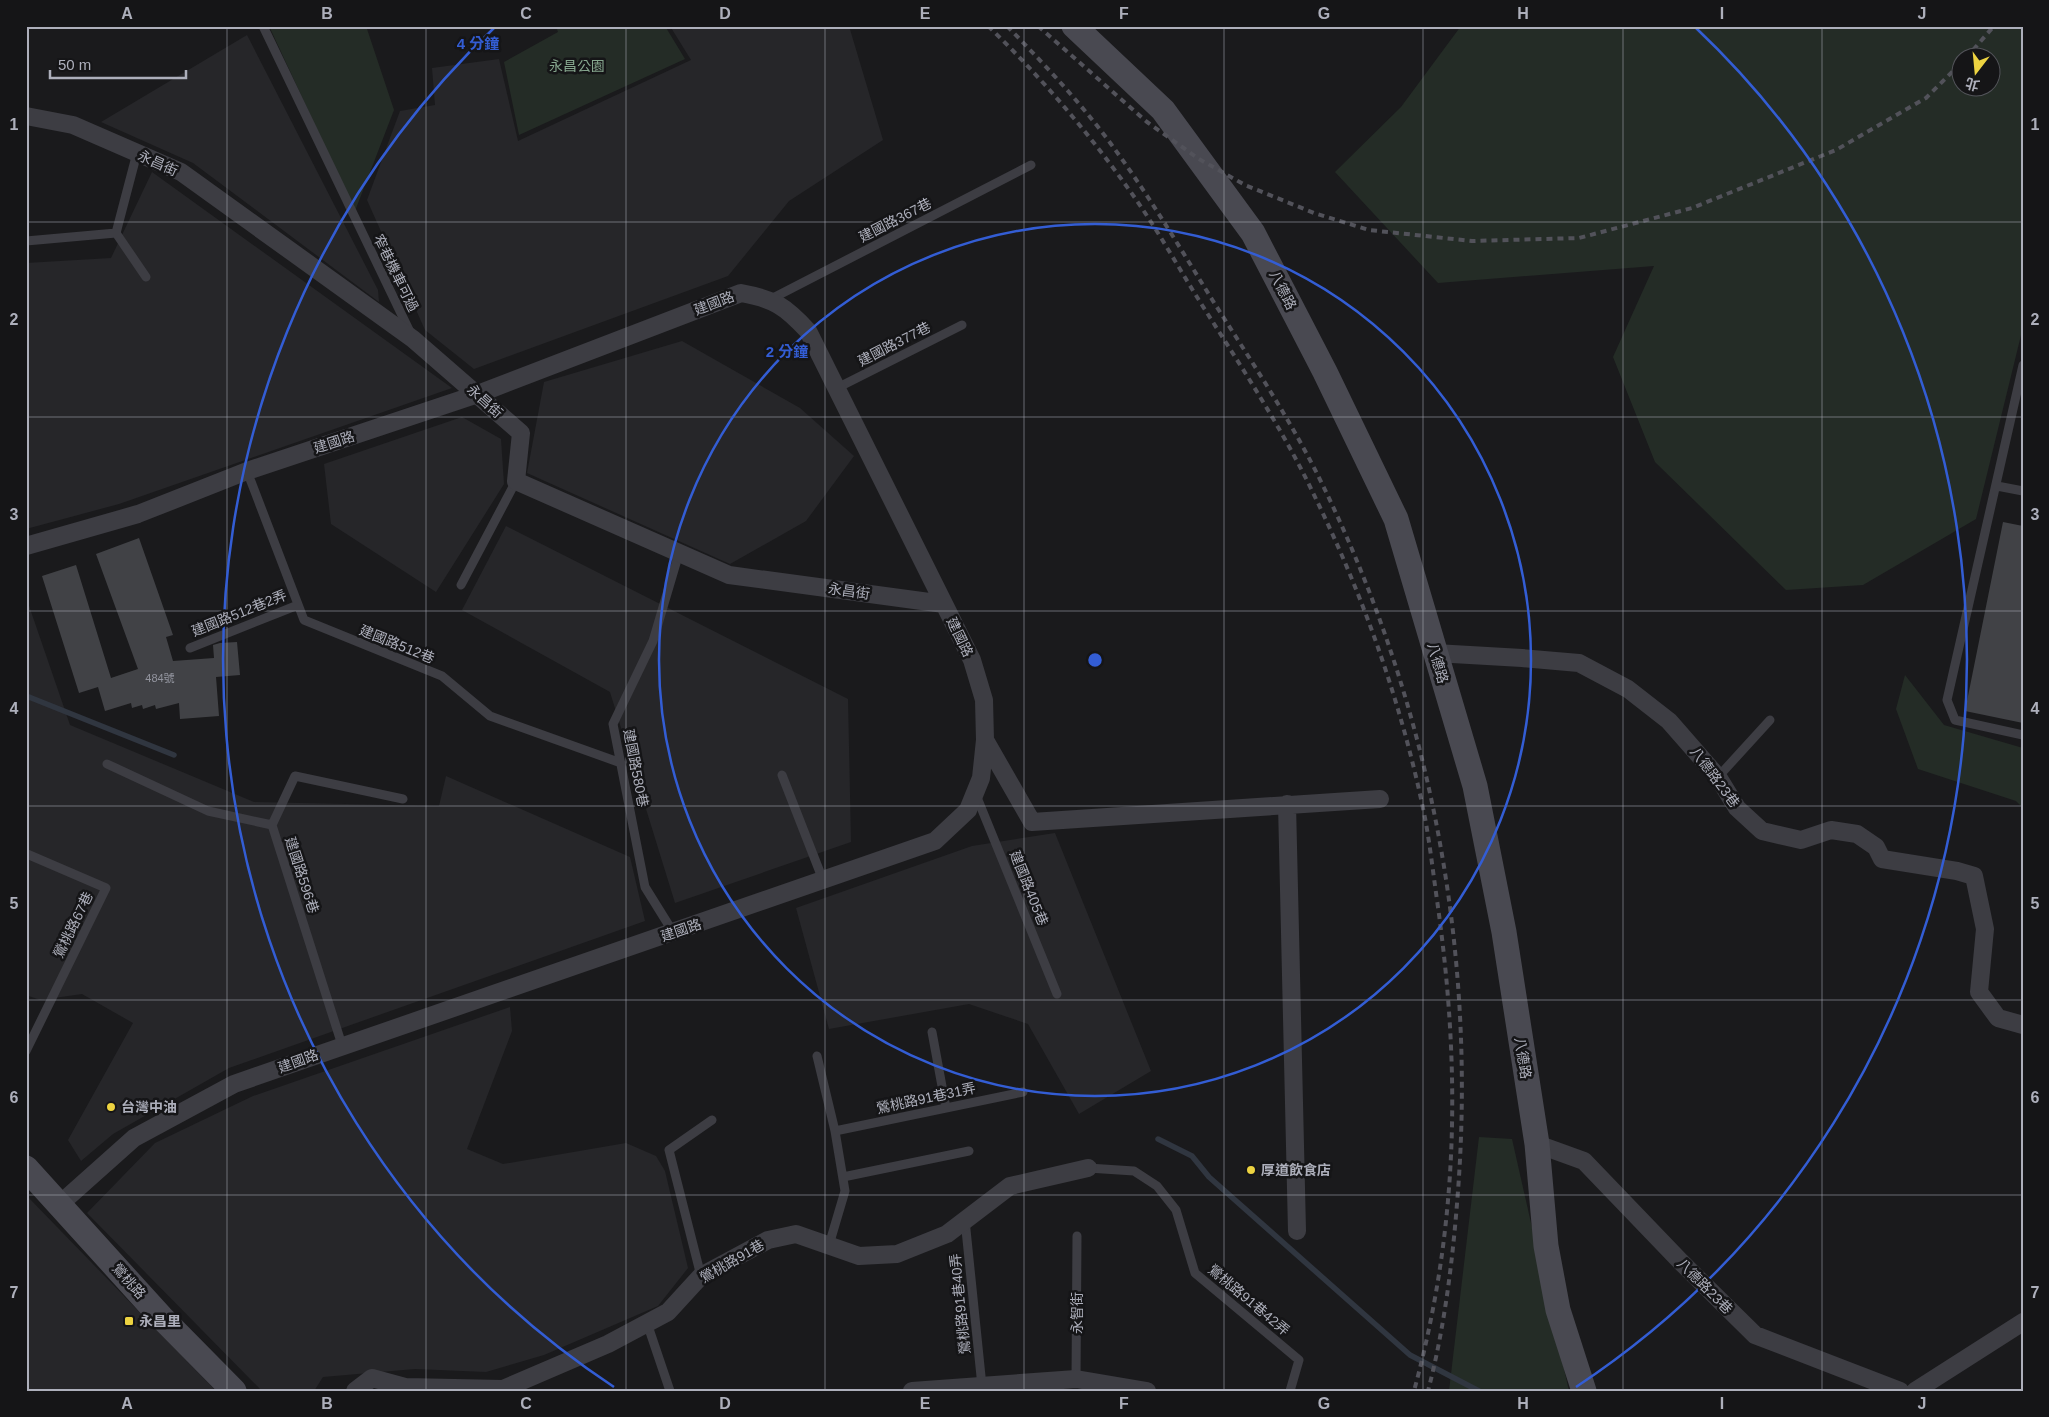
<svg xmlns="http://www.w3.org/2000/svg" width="2049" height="1417" viewBox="0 0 2049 1417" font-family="Helvetica,'Noto Sans TC',sans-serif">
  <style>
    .built { fill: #262629 }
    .green { fill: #242c26; fill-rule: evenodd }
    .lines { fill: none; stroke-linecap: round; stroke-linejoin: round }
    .stream { stroke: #303640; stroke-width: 5.5 }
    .building { fill: #414246 }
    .service { stroke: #3d3d43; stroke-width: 9 }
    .minor { stroke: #3d3d43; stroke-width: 18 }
    .secondary { stroke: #494951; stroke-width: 25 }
    .rail { stroke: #52525a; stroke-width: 4; stroke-dasharray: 6 5; stroke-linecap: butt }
    .grid { fill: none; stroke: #adafbb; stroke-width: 1; stroke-opacity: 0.55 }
    .ring { fill: none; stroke: #335dd4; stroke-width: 2.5 }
    .poi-dot { fill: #edd341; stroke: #151517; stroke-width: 2 }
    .labels { text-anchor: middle; stroke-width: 5; stroke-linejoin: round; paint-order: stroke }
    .number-label { font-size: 11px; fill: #92949e }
    .park-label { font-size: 14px; fill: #85a58d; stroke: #151517 }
    .street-label { font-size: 14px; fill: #adafbb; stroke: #151517 }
    .poi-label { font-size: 14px; font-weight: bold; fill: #adafbb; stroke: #151517; text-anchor: start }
    .centre { fill: #335dd4; stroke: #151517; stroke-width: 2.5 }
    .ring-label { font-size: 15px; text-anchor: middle; font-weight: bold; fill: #335dd4; stroke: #151517; stroke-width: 5; stroke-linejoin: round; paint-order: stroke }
    .neatline { fill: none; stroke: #adafbb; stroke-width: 2 }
    .grid-label { font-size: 16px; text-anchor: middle; font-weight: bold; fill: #adafbb }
  </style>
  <rect width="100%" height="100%" fill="#1a1a1c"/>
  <!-- built -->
  <path class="built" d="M670 26H849L883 140 789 201 728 276 474 369 425 330 367 200 400 111 435 105 432 68 499 59 518 141 691 60Z
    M247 35 378 290 379 302 193 163 101 122Z
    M152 172 452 388 119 504 26 529V263L111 258Z
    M682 341 800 408 854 456 806 521 730 564 527 473 544 382Z
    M462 417 501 439 504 484 436 592 331 524 324 464Z
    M506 526 848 699 851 842 675 903 610 692 462 610Z
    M26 597 70 725 254 802 439 806 446 776 630 857 645 921 229 1068 113 1134 81 1161 68 1140 133 1023 82 994 40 1000 26 995Z
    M1055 833 1151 1071 1079 1114 1028 1024 969 1004 829 1029 796 908 972 846Z
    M510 1007 512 1031 467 1149 503 1164 626 1143 656 1156 665 1171 688 1268 658 1306 544 1355 486 1372 415 1369 323 1377 314 1391H262L87 1213 155 1143 253 1096Z
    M26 1195 216 1391H26Z"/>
  <!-- green -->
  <path class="green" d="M269 26H366L394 110 355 211Z
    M556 26H665L685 59 519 135 504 62 558 32Z
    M1461 26H2023V327L1976 519 1863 585 1786 590 1655 462 1613 357 1654 266 1438 283 1335 172 1401 107ZM1962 58H1992V88H1962Z
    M1905 675 1944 725 2023 748V808L2016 801 1918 769 1896 709Z
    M1479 1137 1512 1139 1569 1391H1449Z"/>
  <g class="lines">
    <!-- stream -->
    <path class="stream" d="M26 699 29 697 174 755
      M1158 1139 1192 1156 1209 1177 1410 1355 1479 1391"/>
  </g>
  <!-- building -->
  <path class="building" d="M2003 522 2023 526V723L1965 711Z
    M139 538 173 635 166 637 173 661 214 658 213 645 220 643 237 642 240 675 216 677 219 716 180 719 179 703 156 709 155 705 143 709 142 705 132 708 131 703 105 711 98 687 79 693 42 576 76 565 111 678 138 669 96 554Z"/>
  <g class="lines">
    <!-- service -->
    <path class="service" d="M263 26 410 332
      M116 233 146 277
      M26 241 116 233 137 153
      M771 299 1031 165
      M2023 365 1947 700 1955 720 2023 735
      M837 388 962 325
      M247 471 304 620 442 676 490 716 621 763
      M1997 486 2023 491
      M461 585 516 481
      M190 648 298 605
      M107 764 208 811 272 825 342 1045
      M782 775 823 880
      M1718 777 1770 720
      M976 795 1057 994
      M272 825 295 776 403 799
      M673 932 645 887 613 724 653 641 679 553
      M932 1032 946 1108
      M26 1051 106 888 27 854
      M817 1056 835 1131
      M1088 1168 1134 1171 1157 1186 1176 1210 1195 1273 1299 1360 1290 1391
      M843 1177 969 1151
      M965 1220 982 1386
      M829 1245 845 1191 835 1131 1023 1092
      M701 1276 669 1150 712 1120
      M647 1323 670 1391
      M1076 1379 1077 1236"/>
    <!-- minor -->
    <path class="minor" d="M26 116 73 125 181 172 413 339 521 433 516 481 729 575 944 604
      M26 546 138 514 247 471 478 394 741 293C774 299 785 306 808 331L972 660 984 700 985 740 981 778 968 810 935 841 234 1084 134 1138 60 1204
      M1435 653 1522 658 1579 663 1628 689 1669 721 1718 777 1737 808 1762 831 1801 840 1831 830 1857 834 1876 847 1882 859 1957 871 1974 876 1985 929 1979 992 1998 1018 2023 1025
      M985 740 1032 822 1380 799
      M1287 804 1297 1231
      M1537 1144 1584 1161 1681 1262 1755 1335 1900 1391
      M355 1391 372 1378 405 1387 503 1389 608 1344 668 1312 701 1276 768 1240 796 1234 859 1256 897 1254 947 1234 1010 1186 1088 1168
      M912 1391 1076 1379 1147 1391
      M1915 1391 2023 1322"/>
    <!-- secondary -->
    <path class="secondary" d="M1074 26 1163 110 1253 233 1325 372 1396 519 1475 786 1504 932 1537 1144 1546 1246 1558 1310 1584 1391
      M26 1168 161 1317 234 1391"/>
    <!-- rail -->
    <path class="rail" d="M988 26C1040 76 1088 132 1130 191 1156 227 1178 267 1202 305 1242 368 1284 431 1316 499 1365 600 1403 708 1425 818 1430 845 1433 872 1437 900 1461 1069 1459 1225 1414 1391
      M1007 26C1044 64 1080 102 1111 144 1148 194 1180 248 1213 301 1253 364 1295 426 1327 494 1431 711 1476 951 1458 1191 1453 1258 1445 1326 1428 1391
      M1038 26 1147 122 1199 159 1245 185 1314 213 1369 230 1472 241 1579 238 1692 208 1836 150 1926 98 1962 62
      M1966 58 1994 26"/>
  </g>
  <!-- grid -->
  <path class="grid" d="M227 26V1391M426 26V1391M626 26V1391M825 26V1391M1024 26V1391M1224 26V1391M1423 26V1391M1623 26V1391M1822 26V1391M26 222H2023M26 417H2023M26 611H2023M26 806H2023M26 1000H2023M26 1195H2023"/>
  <!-- distance rings -->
  <g class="ring">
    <circle cx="1095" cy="660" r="436"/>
    <path d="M614 1387A872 872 0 0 1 495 27M1695 27A872 872 0 0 1 1576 1387"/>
  </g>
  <!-- markers -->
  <g class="poi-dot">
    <circle cx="111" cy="1107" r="5"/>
    <circle cx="1251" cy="1170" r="5"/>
    <rect x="124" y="1316" width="10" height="10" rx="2.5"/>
  </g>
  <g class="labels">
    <!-- number labels -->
    <g class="number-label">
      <text x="160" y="682">484號</text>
    </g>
    <!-- park labels -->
    <g class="park-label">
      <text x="577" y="71">永昌公園</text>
    </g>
    <!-- street labels -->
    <g class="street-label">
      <text transform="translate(158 163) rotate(24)" y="5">永昌街</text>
      <text transform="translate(895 220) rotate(-27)" y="5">建國路367巷</text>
      <text transform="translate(396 273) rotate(64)" y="5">窄巷機車可過</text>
      <text transform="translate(1283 290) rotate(63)" y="5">八德路</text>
      <text transform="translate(714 303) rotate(-21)" y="5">建國路</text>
      <text transform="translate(894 344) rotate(-27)" y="5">建國路377巷</text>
      <text transform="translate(485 401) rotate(42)" y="5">永昌街</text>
      <text transform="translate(334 442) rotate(-18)" y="5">建國路</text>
      <text transform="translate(849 591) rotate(8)" y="5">永昌街</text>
      <text transform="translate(239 613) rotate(-22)" y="5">建國路512巷2弄</text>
      <text transform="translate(960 637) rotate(64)" y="5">建國路</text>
      <text transform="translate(397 644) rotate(22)" y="5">建國路512巷</text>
      <text transform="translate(1438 663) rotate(74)" y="5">八德路</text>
      <text transform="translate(636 768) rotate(79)" y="5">建國路580巷</text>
      <text transform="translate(1715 777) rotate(53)" y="5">八德路23巷</text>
      <text transform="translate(302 875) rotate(72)" y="5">建國路596巷</text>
      <text transform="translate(1029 888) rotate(68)" y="5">建國路405巷</text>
      <text transform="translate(73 925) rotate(-64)" y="5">鶯桃路67巷</text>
      <text transform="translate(681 930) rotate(-19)" y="5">建國路</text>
      <text transform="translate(1523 1058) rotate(81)" y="5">八德路</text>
      <text transform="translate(298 1061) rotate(-20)" y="5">建國路</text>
      <text transform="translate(926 1098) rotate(-12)" y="5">鶯桃路91巷31弄</text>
      <text transform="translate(732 1261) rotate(-30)" y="5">鶯桃路91巷</text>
      <text transform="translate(129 1281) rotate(48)" y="5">鶯桃路</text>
      <text transform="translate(1705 1286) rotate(45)" y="5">八德路23巷</text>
      <text transform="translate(1249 1300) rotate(40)" y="5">鶯桃路91巷42弄</text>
      <text transform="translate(960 1304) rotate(-96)" y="5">鶯桃路91巷40弄</text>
      <text transform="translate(1077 1313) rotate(-90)" y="5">永智街</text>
    </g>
    <!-- poi labels -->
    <g class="poi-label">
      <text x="121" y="1112">台灣中油</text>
      <text x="1261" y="1175">厚道飲食店</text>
      <text x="139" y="1326">永昌里</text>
    </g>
  </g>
  <circle cx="1095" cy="660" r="8" class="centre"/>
  <g class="ring-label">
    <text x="478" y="49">4 分鐘</text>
    <text x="787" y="357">2 分鐘</text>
  </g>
  <!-- border -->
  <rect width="2049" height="1417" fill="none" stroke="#151517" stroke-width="55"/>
  <!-- north arrow -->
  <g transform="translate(1976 72) rotate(196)"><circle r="24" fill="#151517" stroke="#525359"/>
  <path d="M0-4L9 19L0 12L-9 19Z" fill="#edd341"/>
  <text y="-8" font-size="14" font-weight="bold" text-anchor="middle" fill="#adafbb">北</text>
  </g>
  <!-- scale -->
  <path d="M50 70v8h136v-8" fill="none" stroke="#adafbb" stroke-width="2.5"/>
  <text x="58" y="70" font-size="15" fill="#adafbb" stroke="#151517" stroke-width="4" paint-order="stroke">50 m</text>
  <rect x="28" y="28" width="1994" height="1362" class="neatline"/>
  <g class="grid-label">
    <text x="127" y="19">A</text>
    <text x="327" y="19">B</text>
    <text x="526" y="19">C</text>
    <text x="725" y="19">D</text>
    <text x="925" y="19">E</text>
    <text x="1124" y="19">F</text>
    <text x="1324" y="19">G</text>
    <text x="1523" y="19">H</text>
    <text x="1722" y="19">I</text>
    <text x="1922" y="19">J</text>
    <text x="14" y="130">1</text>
    <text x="2035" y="130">1</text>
    <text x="14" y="325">2</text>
    <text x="2035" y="325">2</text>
    <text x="14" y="520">3</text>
    <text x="2035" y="520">3</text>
    <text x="14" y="714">4</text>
    <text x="2035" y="714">4</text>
    <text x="14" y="909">5</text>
    <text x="2035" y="909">5</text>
    <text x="14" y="1103">6</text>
    <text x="2035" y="1103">6</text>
    <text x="14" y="1298">7</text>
    <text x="2035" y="1298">7</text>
    <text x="127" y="1409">A</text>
    <text x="327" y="1409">B</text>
    <text x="526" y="1409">C</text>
    <text x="725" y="1409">D</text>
    <text x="925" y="1409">E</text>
    <text x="1124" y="1409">F</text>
    <text x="1324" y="1409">G</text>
    <text x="1523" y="1409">H</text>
    <text x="1722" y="1409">I</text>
    <text x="1922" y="1409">J</text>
  </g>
</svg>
